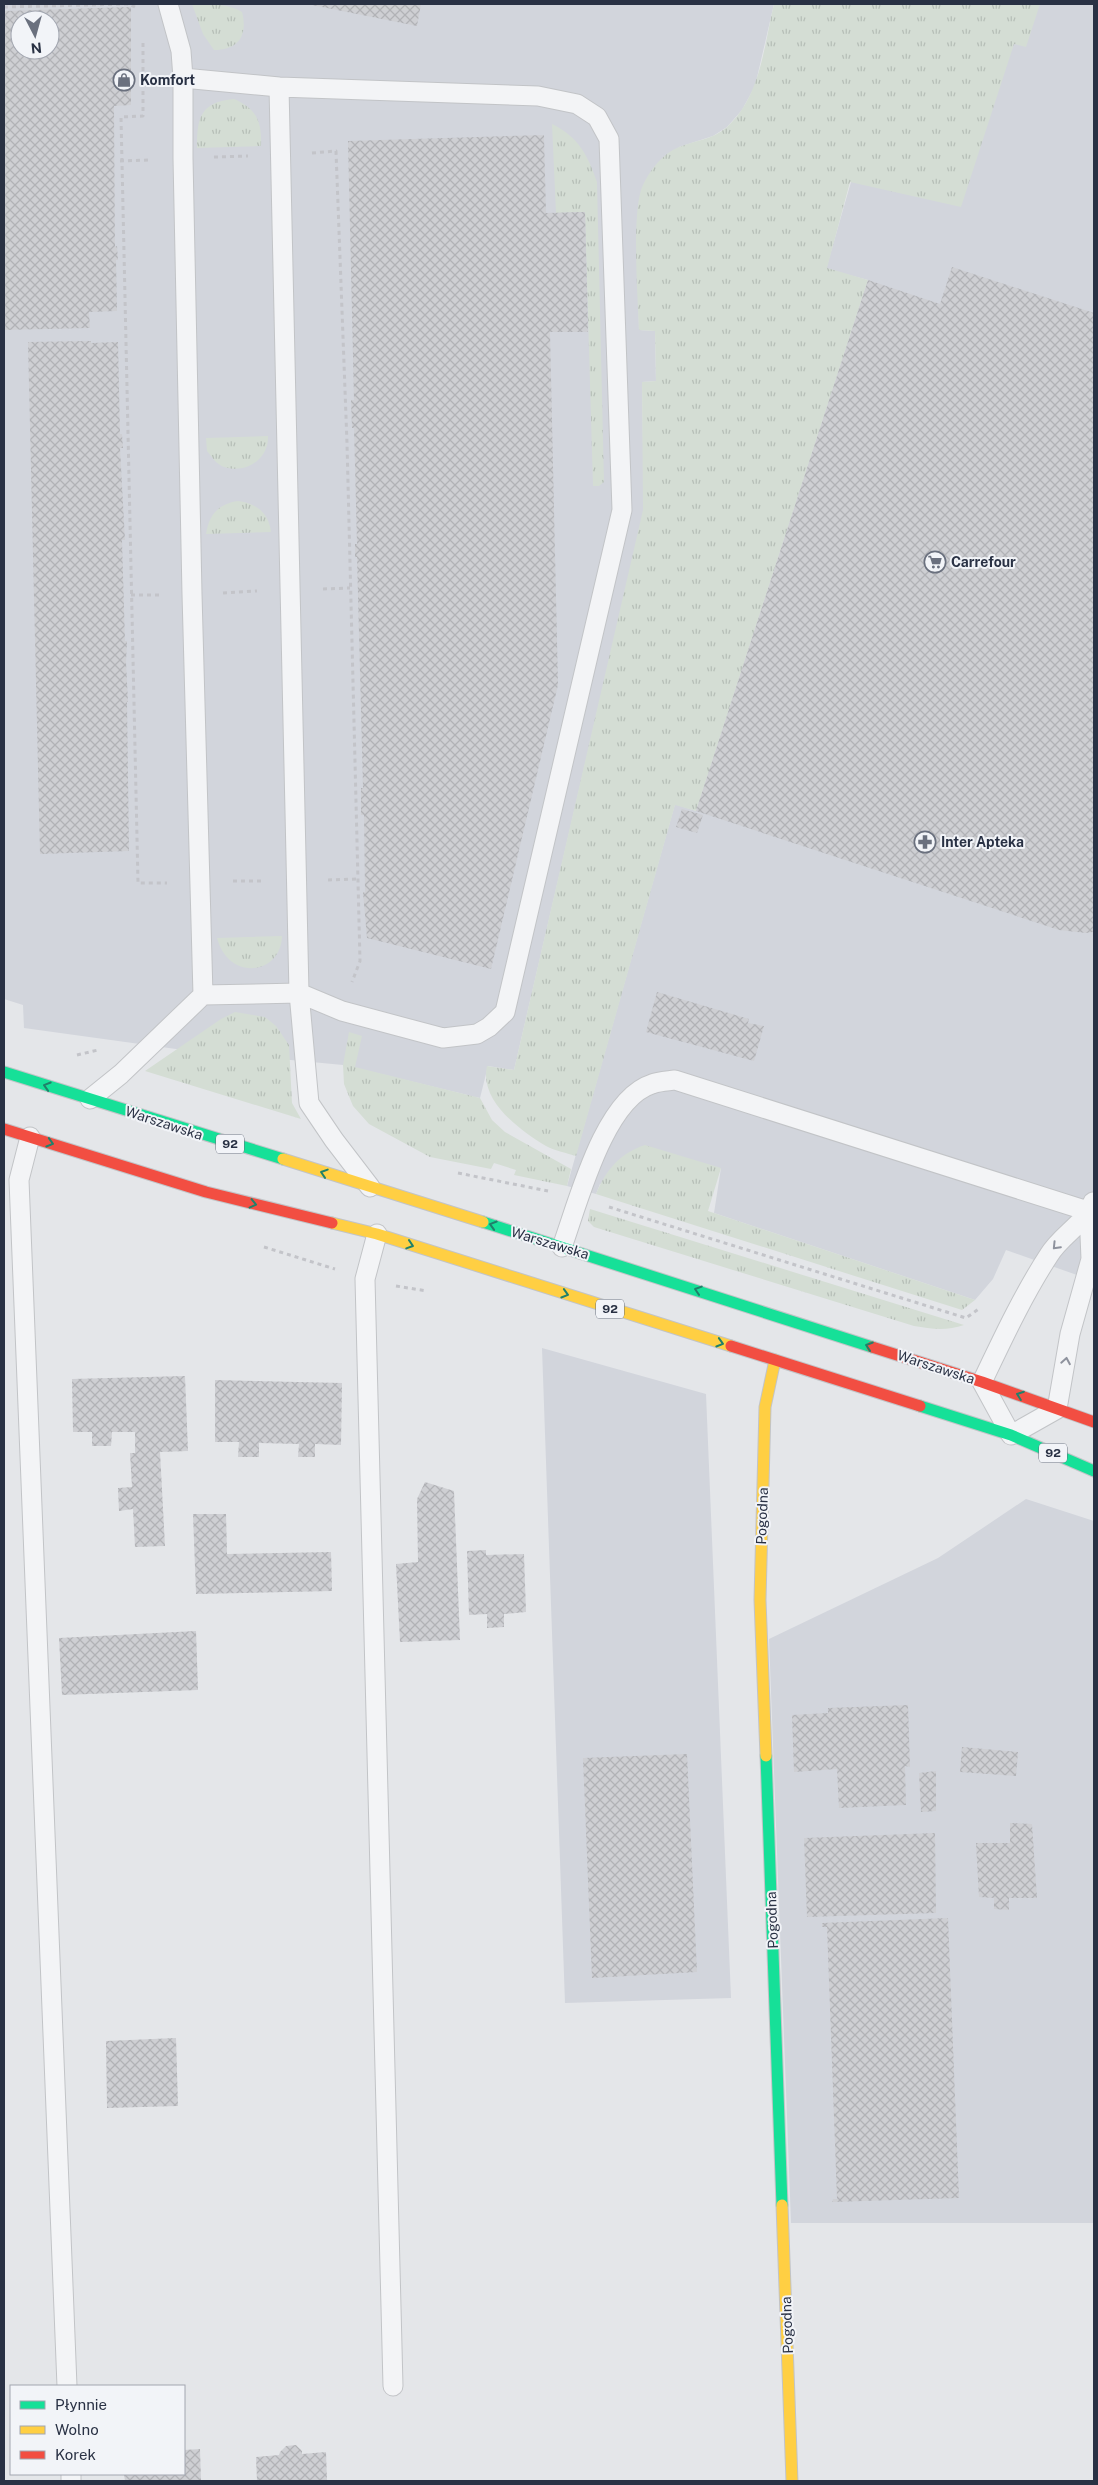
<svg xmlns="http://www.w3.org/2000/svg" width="1098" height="2485" viewBox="0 0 1098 2485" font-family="'Public Sans',sans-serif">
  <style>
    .built { fill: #d2d5dc; fill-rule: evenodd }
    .grass { fill: url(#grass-tufts) }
    .building { fill: url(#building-cross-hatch); fill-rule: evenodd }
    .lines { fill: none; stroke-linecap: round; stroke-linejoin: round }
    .lane-casing { stroke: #c2c4c7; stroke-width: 21 }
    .fast-casing { stroke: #c2c4c7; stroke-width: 13 }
    .slow-casing { stroke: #c2c4c7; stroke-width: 13 }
    .jam-casing { stroke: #c2c4c7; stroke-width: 13 }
    .path { stroke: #c3c4c9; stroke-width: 3; stroke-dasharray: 4 4; stroke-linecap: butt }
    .lane { stroke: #f3f4f6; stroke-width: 19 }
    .fast { stroke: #16e098; stroke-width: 11 }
    .slow { stroke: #ffcf43; stroke-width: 11 }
    .jam { stroke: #f24e42; stroke-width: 11 }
    .oneway { stroke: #20806a }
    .oneway2 { stroke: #8e929d }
    .labels { text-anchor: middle; stroke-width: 4; stroke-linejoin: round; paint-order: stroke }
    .shield { fill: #f2f4f8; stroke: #656c7a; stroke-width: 1 }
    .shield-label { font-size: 12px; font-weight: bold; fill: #293144 }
    .poi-label { font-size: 14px; font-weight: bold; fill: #293144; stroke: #f2f4f8; text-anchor: start }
    .street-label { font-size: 14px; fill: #293144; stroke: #f2f4f8 }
  </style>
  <defs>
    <pattern id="grass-tufts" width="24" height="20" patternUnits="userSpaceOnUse" patternTransform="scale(1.25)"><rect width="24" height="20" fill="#d4ddd4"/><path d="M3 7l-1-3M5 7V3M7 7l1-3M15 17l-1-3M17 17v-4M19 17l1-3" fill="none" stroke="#b6beb7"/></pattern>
    <pattern id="building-cross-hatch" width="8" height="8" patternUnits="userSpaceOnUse" patternTransform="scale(1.25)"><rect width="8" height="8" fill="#cecfd3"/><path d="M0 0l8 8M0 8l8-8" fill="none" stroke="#b1b2b6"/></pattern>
  </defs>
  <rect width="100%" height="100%" fill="#e4e6e9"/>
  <!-- built -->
  <path class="built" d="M4 4H774L755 86 742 110 727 127 713 136 679 147 637 216 639 330 655 331 656 381 642 382 644 510 514 1070 488 1066 480 1098 343 1065 176 1049 24 1028 23 1005 4 999ZM20 20H50V50H20Z
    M1027 4H1094V1281L1006 1250 993 1279 975 1300 714 1213 721 1168 600 1184 596 1194 567 1186 675 804 696 811 868 280 826 269 851 182Z
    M542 1348 706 1394 731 1998 565 2003Z
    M1026 1499 1094 1521V2223H791L769 1639 938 1558Z"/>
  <!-- grass -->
  <path class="grass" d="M192 4C208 4 228 3 242 12 248 35 239 50 214 50L203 34Z
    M774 4H1040L1026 47 1014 44 961 207 850 182 827 268 868 280 696 811 675 805 576 1156C567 1153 555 1151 546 1146 519 1130 479 1100 487 1066L514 1070 643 510 642 382 656 381 655 331 639 330C638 300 631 209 643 185 650 170 662 154 679 147 696 140 712 140 727 127 761 96 764 45 774 4Z
    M234 99C257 109 262 122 261 146L197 148C197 118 200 102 234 99Z
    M552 124C579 137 588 156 597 182L604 482 599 486H593L585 212 556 213Z
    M268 436C269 459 246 474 224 467 216 464 212 457 207 451L206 438Z
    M238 501C256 503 269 513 271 532L206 534C209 515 218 504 238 501Z
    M282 936C281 975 229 982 217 938Z
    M235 1012 265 1017 276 1026 289 1045 292 1103 301 1119 145 1071 221 1019Z
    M349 1032 362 1036 355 1067 480 1098 492 1120 505 1132 571 1169 567 1186 514 1175 516 1170 494 1163 491 1169 430 1157 369 1124 353 1106 344 1084 343 1065Z
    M645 1145 721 1168 708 1211 975 1300 962 1310 596 1194C606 1170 620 1153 645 1145Z
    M590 1209 964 1325C947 1331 931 1329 914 1326L594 1227 588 1221Z"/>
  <!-- building -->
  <path class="building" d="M307 4H421L417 26Z
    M131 7V105L114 106 115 247 117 246 118 260H116L117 311 89 312 90 328 4 330V11ZM20 20H50V50H20Z
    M544 135 546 213 585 212 588 332H550L558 685 491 969 367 938 363 892H365L364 815H361V788H363L357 557H355V544H357L354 428H352L351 400H354L348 141Z
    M952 267 1094 313 1093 932 1086 933 1059 930 696 811 868 280 940 304Z
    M91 341V343L118 342 120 434H122L123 448H120L125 540H122L125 641H127L126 662 128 702H127L129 851 40 854 28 342Z
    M682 809 703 815 697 833 676 827Z
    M657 992 749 1019 748 1023 764 1026 754 1061 646 1032Z
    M185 1376 188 1451 160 1452 165 1546 135 1547 133 1509 119 1511 118 1488 132 1487 130 1453H135V1432H112L111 1446H92V1432H73L72 1379Z
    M215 1380 342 1383 341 1445 315 1444V1457H298L299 1444 259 1443V1457H238L239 1442H215Z
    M425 1482 454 1491 460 1640 400 1642 396 1564 418 1562 417 1499Z
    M193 1514H226L227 1554 331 1552 332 1591 196 1594Z
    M486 1550V1555L524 1554 526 1612 504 1614V1627L487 1628V1614L469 1615 467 1551Z
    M196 1631 198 1690 62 1695 59 1638Z
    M908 1705 910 1767 905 1766 906 1805 839 1808 837 1769 794 1772 792 1715 828 1713V1708Z
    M962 1747 1018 1752 1016 1776 960 1772Z
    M687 1754 697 1972 592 1978 583 1758Z
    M936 1771V1811L921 1812 919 1773Z
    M1010 1823 1032 1824 1037 1898H1009V1910L994 1909V1898L979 1897 976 1843H1010Z
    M935 1833 936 1913 807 1917 804 1838Z
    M948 1918 959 2198 832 2202 833 2199H837L827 1927H822V1923Z
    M176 2038 178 2106 107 2108 106 2041Z
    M296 2445 302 2451V2454L326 2452 327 2481H257L256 2457 279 2455 280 2452 286 2446Z
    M200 2449 201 2481H125L124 2474H184V2450Z"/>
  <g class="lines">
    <!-- lane casing -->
    <g class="lane-casing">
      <path id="lane" d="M183 78 279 87 299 993 309 1103 334 1140 370 1187
        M203 995 299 993 342 1011 443 1038 477 1034 489 1027 505 1012 622 510 609 139 597 117 577 104 538 96 279 87
        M90 1099 121 1074 203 995 192 594 183 158V78L181 51 168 4
        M30 1137 19 1180 67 2386
        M1089 1211 1091 1259 1070 1334 1057 1409 1011 1435 982 1382C1003 1338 1023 1295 1049 1255 1061 1235 1085 1224 1093 1202
        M377 1234 365 1279 393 2386
        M562 1247C578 1203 604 1099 652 1084 659 1081 668 1081 675 1080L1094 1213
        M71 2474V2481"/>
    </g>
    <!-- fast casing -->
    <g class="fast-casing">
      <path id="fast" d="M4 1072 283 1159
        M483 1222 872 1347
        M920 1406 1011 1435 1094 1471
        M766 1756 782 2205"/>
    </g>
    <!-- slow casing -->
    <g class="slow-casing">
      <path id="slow" d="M283 1159 483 1222
        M332 1223 377 1234 731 1346
        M766 1756 760 1600 765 1407 775 1360
        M782 2205 792 2481"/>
    </g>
    <!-- jam casing -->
    <g class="jam-casing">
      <path id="jam" d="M4 1129 206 1192 332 1223
        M731 1346 920 1406
        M872 1347 982 1382 1094 1422"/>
    </g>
    <!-- path -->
    <path class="path" d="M4 7 129 4 135 7
      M143 43V116L121 117 138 883H167
      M312 153 336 151 347 443 360 961 352 982
      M214 157 248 156
      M120 161 150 160
      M323 589 350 588
      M223 593 257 591
      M131 595H159
      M328 880 357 879
      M233 881H264
      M77 1055 98 1050
      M458 1173 548 1191
      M609 1207 966 1318 980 1308
      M264 1247 335 1269
      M396 1286 427 1291"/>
    <!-- lane -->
    <use href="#lane" class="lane"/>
    <!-- fast -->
    <use href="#fast" class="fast"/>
    <!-- slow -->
    <use href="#slow" class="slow"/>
    <!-- jam -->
    <use href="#jam" class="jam"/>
  </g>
  <!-- one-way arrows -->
  <defs><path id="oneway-chevron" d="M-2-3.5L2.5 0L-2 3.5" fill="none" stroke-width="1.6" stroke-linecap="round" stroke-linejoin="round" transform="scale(1.25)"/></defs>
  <g class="oneway">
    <use href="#oneway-chevron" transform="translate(47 1086) rotate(-163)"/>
    <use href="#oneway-chevron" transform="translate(50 1143) rotate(17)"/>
    <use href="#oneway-chevron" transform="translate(324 1173) rotate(-162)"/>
    <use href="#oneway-chevron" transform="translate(253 1204) rotate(13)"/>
    <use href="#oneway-chevron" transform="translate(493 1225) rotate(-163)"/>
    <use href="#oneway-chevron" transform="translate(410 1245) rotate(18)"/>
    <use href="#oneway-chevron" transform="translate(698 1290) rotate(-162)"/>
    <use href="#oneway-chevron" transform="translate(565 1294) rotate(17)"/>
    <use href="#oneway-chevron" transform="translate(720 1343) rotate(17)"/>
    <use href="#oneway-chevron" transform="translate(869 1346) rotate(-162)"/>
    <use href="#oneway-chevron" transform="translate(1020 1395) rotate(-160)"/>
  </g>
  <g class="oneway2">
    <use href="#oneway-chevron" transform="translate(1056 1246) rotate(134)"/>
    <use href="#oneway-chevron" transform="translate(1066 1361) rotate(-80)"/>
  </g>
  <!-- icons -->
  <defs>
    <g id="shop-ring" transform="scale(1.125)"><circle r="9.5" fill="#f2f4f8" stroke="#6a707e" stroke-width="1.5"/><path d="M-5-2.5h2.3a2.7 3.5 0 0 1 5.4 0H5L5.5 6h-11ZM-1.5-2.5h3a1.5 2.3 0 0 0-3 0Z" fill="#6a707e"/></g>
    <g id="supermarket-ring" transform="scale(1.125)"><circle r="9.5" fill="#f2f4f8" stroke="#6a707e" stroke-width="1.5"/><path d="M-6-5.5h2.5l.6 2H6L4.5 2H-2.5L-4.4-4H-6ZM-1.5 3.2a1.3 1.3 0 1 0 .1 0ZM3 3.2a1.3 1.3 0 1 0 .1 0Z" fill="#6a707e"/></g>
    <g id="pharmacy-ring" transform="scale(1.125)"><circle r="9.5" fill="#f2f4f8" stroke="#6a707e" stroke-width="1.5"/><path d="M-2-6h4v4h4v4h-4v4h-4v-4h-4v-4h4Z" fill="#6a707e"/></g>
  </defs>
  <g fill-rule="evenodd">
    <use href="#shop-ring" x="124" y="80"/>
    <use href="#supermarket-ring" x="935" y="562"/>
    <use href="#pharmacy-ring" x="925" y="842"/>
  </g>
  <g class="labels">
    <!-- shield labels -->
    <g class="shield">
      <rect x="216" y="1134.5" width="28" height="19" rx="4"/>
      <rect x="596" y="1299.5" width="28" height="19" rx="4"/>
      <rect x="1039" y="1443.5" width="28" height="19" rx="4"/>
    </g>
    <g class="shield-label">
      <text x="230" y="1148">92</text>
      <text x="610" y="1313">92</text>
      <text x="1053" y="1457">92</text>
    </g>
    <!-- poi labels -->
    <g class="poi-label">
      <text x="140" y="85">Komfort</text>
      <text x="951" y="567">Carrefour</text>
      <text x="941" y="847">Inter Apteka</text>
    </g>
    <!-- street labels -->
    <g class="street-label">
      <text transform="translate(164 1123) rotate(18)" y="5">Warszawska</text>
      <text transform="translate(550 1243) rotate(17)" y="5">Warszawska</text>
      <text transform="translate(936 1367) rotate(18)" y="5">Warszawska</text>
      <text transform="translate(762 1516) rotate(-88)" y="5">Pogodna</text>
      <text transform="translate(772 1920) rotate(-92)" y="5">Pogodna</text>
      <text transform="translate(787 2325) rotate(-92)" y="5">Pogodna</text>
    </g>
  </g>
  <!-- border -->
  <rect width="1098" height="2485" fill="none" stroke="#293144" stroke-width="10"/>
  <!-- legend -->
  <rect x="10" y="2385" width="175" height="90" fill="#f2f4f8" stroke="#a2a6b0"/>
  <rect x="20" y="2401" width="25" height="8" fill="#16e098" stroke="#a2a6b0"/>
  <text x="55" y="2410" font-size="15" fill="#293144">Płynnie</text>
  <rect x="20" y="2426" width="25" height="8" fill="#ffcf43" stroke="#a2a6b0"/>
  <text x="55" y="2435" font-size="15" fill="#293144">Wolno</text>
  <rect x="20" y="2451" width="25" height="8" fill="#f24e42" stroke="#a2a6b0"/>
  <text x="55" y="2460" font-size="15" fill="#293144">Korek</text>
  <!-- north arrow -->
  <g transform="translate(35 35) rotate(174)"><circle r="24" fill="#f2f4f8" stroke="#a2a6b0"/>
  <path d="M0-4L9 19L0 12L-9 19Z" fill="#6a707e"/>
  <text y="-8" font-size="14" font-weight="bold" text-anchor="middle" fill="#293144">N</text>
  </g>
</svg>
